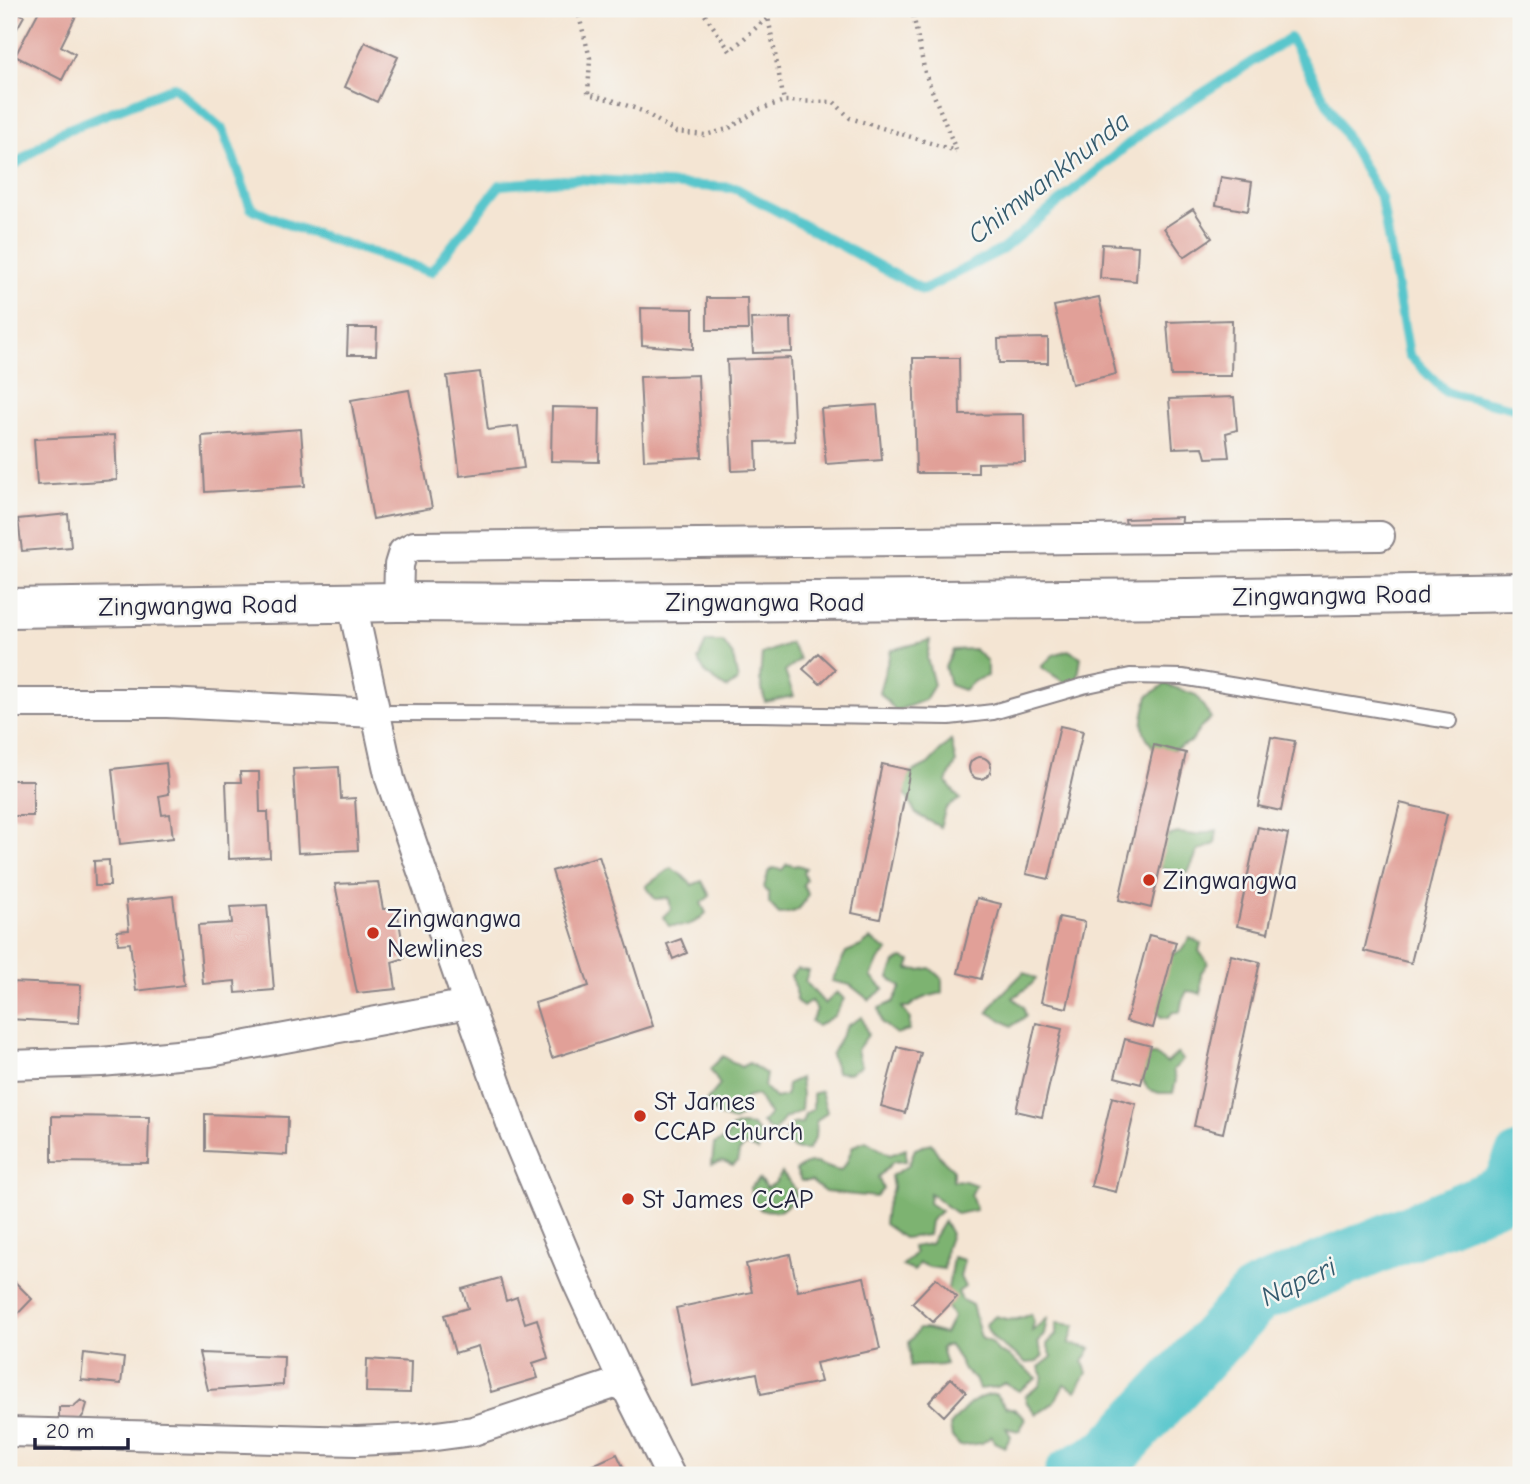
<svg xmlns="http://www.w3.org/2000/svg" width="1530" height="1484" viewBox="0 0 1530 1484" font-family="'Comic Neue',sans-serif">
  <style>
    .forest { fill: #7db371; stroke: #506a56; stroke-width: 2 }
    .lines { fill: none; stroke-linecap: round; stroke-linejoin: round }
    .stream { stroke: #58c6cc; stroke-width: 10 }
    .river { stroke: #58c6cc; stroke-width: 56 }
    .building { fill: #e1a098 }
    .lane-casing { stroke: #8b8487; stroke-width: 18 }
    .street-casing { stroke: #8b8487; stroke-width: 32 }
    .secondary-casing { stroke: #8b8487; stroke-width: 42 }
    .path { stroke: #8b8487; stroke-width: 4.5; stroke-dasharray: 2 5; stroke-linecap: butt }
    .lane { stroke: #fff; stroke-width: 14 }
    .street { stroke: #fff; stroke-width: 28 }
    .secondary { stroke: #fff; stroke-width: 38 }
    .poi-dot { fill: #c8321e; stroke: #f6f6f2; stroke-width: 2.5 }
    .labels { text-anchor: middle; stroke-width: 5; stroke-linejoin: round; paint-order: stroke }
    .street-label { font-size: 26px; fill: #22223b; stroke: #f6f6f2 }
    .poi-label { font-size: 26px; fill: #22223b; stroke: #f6f6f2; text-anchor: start }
    .water-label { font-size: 28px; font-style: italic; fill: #355b6e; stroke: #f6f6f2 }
  </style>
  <rect width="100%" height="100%" fill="#f6f6f2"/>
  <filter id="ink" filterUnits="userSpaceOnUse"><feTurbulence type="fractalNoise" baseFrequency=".0143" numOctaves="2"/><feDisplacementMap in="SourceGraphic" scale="14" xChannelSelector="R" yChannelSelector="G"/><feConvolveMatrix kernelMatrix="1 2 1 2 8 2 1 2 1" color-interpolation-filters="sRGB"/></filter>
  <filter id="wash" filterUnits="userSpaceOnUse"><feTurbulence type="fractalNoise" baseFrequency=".00686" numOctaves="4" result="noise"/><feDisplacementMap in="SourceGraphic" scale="28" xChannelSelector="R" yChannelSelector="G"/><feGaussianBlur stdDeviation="1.57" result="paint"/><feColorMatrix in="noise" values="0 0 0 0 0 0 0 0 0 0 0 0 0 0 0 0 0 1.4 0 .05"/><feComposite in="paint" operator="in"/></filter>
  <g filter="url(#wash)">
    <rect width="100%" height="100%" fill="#f4e5d3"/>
    <!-- forest -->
    <path class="forest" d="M930 640 927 658 934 685 925 700 896 711 879 692 891 650Z
      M706 642H723L733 656 738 681 726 688 706 674 698 660Z
      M790 643 800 659 785 672 794 696 765 702 760 679 762 654Z
      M974 649 987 661V676L974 681 964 690 950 685 945 667 953 650Z
      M1068 650 1081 657 1078 677 1073 688 1041 667 1053 655Z
      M1165 684 1196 695 1211 718 1201 727 1191 742 1159 756C1139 728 1140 729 1148 696Z
      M951 740 956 763 946 782 960 799 946 808 940 827 916 814 898 779 928 764Z
      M1217 830 1215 844 1198 851 1188 873 1172 872 1151 862 1160 838 1178 833 1195 835Z
      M787 864 793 866 798 865 806 868 803 872 806 880 803 885 808 894C801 910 797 913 779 914L769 903V893L764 889C764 883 768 878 768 872L773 868 782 870Z
      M671 868 683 876 692 885 702 881 710 896 701 903 706 913C693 926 686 926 669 926L663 917 671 909 669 898 655 899 646 886Z
      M1190 938 1201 943 1199 951 1208 963 1201 973V994L1195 992 1187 991 1182 1001 1180 1012H1173L1168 1018 1161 1017 1154 1006 1167 956 1181 951Z
      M870 939 888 951 878 961 871 977 884 989 869 1000 850 985 832 981 846 952 861 946Z
      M902 958 911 961 908 969 920 970 930 968 942 979V993C930 996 918 998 909 1007H902L910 1019 909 1030 896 1034 882 1023 879 1008 893 1002 901 987 889 978 895 963Z
      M797 969 809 971 805 981 825 1004 837 992 844 999 834 1016 817 1026 811 1021 817 1010 811 1001 803 1007 796 1000V989L791 976Z
      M1024 972 1036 979C1030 988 1021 991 1013 998L1023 1006 1026 1016 1012 1026 988 1012 998 998Z
      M862 1017 868 1035 857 1050 861 1066 849 1073 837 1072 831 1055 847 1026Z
      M1178 1053 1183 1060 1173 1070 1176 1080 1173 1093H1159L1148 1089 1137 1070 1141 1055H1155L1167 1063Z
      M723 1056 741 1067 749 1063 766 1074 764 1087 775 1098 786 1096 787 1084 800 1078 802 1095 801 1111 785 1118 773 1133 762 1123 770 1114 764 1107 758 1095 745 1098 744 1114 734 1121 719 1116 705 1103 720 1085 710 1069Z
      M821 1091 827 1112 816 1122 815 1138 808 1150C793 1151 788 1147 783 1133L793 1124 802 1123 805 1114 813 1109V1094Z
      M740 1125 753 1126 762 1138 758 1151 746 1145 739 1152 738 1161 733 1165 723 1161 712 1164 714 1144 727 1138 730 1129Z
      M866 1141 890 1155 906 1149V1161L893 1162 878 1177 883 1189 876 1197 825 1192 811 1181H801L796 1170C817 1155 818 1167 840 1171L846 1164 853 1146Z
      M931 1143 940 1157 953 1169V1180L965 1181 976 1185 971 1195 976 1210 957 1214 930 1193 929 1203 941 1211 930 1221 928 1235 904 1238 884 1224 886 1207 893 1188 891 1176 908 1166 915 1149Z
      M782 1173 795 1189V1199L780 1211 761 1210 754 1201 750 1188 759 1179 767 1188 775 1183Z
      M944 1221 951 1234 946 1248 944 1269 929 1267 919 1263 914 1271 902 1266 915 1253 912 1247 930 1244Z
      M953 1257 964 1260 960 1277 965 1287 958 1292 962 1300 972 1305 981 1338 990 1342 999 1352 1010 1357 1037 1378 1019 1391 1005 1383 997 1387 979 1389 975 1379C961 1372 959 1356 949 1345L941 1348 946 1364C932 1368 923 1364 910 1367V1354L909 1342 919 1329H926L945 1334 953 1317 944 1302 948 1289Z
      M1031 1314 1034 1322 1032 1331 1047 1318 1044 1335 1038 1342 1043 1356 1037 1362 1026 1363C1012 1349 990 1344 986 1324L996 1316C1009 1321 1018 1321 1031 1314Z
      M1056 1323 1075 1325 1069 1344 1091 1348 1083 1362 1087 1373 1076 1391 1064 1384C1058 1399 1051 1407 1036 1414L1027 1403 1025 1396 1039 1386 1043 1376 1039 1367 1052 1357 1047 1344 1056 1335Z
      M995 1394 1006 1407 1014 1409 1026 1419 1019 1431 1006 1428 1011 1436 1005 1447 994 1442 992 1436 982 1443 960 1446 952 1437 950 1426C964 1409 972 1397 995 1394Z"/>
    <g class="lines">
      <!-- stream -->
      <path class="stream" d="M9 169 59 133 174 87 223 130 251 208 294 227 431 272 500 185 577 179 735 188 923 290 1003 249 1149 127 1290 38 1381 198 1409 355 1446 392 1521 410"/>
      <!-- river -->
      <path class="river" d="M1072 1475 1110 1455 1256 1296 1508 1191 1521 1161"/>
    </g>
    <g id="blocks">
      <!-- building -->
      <path class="building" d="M9 9H12L24 16 9 43Z
        M40 9 79 10 61 46 75 54 62 80 15 56Z
        M365 42 398 57 377 102 345 87Z
        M1221 177 1252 182 1248 211 1216 205Z
        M1193 209 1212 238 1184 257 1164 228Z
        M1102 244 1138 246 1136 281 1100 278Z
        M1099 297 1116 374 1072 384 1054 306Z
        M707 298H747L748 330H707Z
        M641 308 693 309V349L642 345Z
        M791 318 792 352 753 353 751 319Z
        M1232 320 1231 376H1171L1167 322Z
        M348 328H377L376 355H347Z
        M1048 338V363H999L998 339Z
        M791 358 795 441 756 442 757 470 732 471 727 360Z
        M913 358H959L960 415 1024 414 1025 462 978 463V473H916Z
        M480 372 488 430 518 426 524 468 460 476 447 376Z
        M698 375 702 457 644 460 640 377Z
        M409 390 432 508 373 519 351 400Z
        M1234 397 1237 430 1226 433 1229 457 1206 458 1203 447 1173 448 1169 399Z
        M877 405 882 460 826 464 821 409Z
        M552 407 600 408 599 462 551 461Z
        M301 429 305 486 205 492 202 436Z
        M115 435 117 480 37 485 34 439Z
        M68 514 71 547 22 551 18 519Z
        M1182 517 1181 532H1127L1125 519Z
        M818 653 835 669 820 684 803 669Z
        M1060 726 1083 731 1049 879 1026 874Z
        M1271 737 1295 741 1281 811 1258 806Z
        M1154 745 1186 753 1151 908 1119 900Z
        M969 768a11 11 0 1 1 22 0a11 11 0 1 1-22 0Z
        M166 763 169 794 159 796 162 815 170 814 173 838 120 844 112 769Z
        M882 764 910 770 880 919 852 913Z
        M339 767 341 799 355 798 358 850 298 853 293 769Z
        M240 772H259L260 812H268L270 857 229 859 226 782H241Z
        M9 780H33V816H9Z
        M1400 803 1447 814 1411 963 1364 951Z
        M1258 827 1288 834 1268 933 1237 926Z
        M599 856 653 1026 552 1058 535 1003 589 986 552 871Z
        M109 860 110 886H95L94 861Z
        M378 882 383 909H397L405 958 392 962 396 989 357 993 335 884Z
        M173 896 184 985 136 991 130 943 118 944 117 931 129 930 126 901Z
        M977 898 1001 904 981 979 958 973Z
        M267 905 274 990 236 993 235 981 203 984 198 925 232 923 230 907Z
        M1059 917 1085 922 1067 1008 1041 1002Z
        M1149 935 1176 942 1153 1028 1126 1021Z
        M681 939 687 953 673 959 667 944Z
        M1231 955 1260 962 1223 1133 1194 1126Z
        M9 982 81 985 79 1023 9 1019Z
        M1036 1023 1062 1029 1042 1117 1016 1111Z
        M1125 1039 1151 1046 1141 1084 1115 1077Z
        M897 1047 921 1053 905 1113 881 1106Z
        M1112 1097 1136 1104 1116 1192 1091 1186Z
        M205 1114 288 1117 287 1155 205 1151Z
        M52 1116 149 1117 148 1163 52 1162Z
        M790 1254 798 1291 864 1277 880 1349 816 1363 821 1382 761 1394 757 1373 693 1386 676 1308 752 1292 746 1264Z
        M9 1276 32 1299 9 1323Z
        M500 1278 506 1301 517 1297 525 1323 537 1319 548 1358 533 1363 538 1378 491 1392 478 1346 455 1353 444 1315 468 1308 462 1289Z
        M936 1278 957 1297 933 1322 912 1303Z
        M84 1353 124 1358 121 1384 81 1380Z
        M199 1353 284 1356 283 1385 208 1390Z
        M367 1359 411 1362 410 1393 366 1392Z
        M951 1378 966 1392 944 1416 929 1402Z
        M81 1400 87 1404 84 1414 79 1421 59 1422V1407H73Z
        M617 1454 627 1475H571Z"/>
    </g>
  </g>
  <g filter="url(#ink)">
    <use href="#blocks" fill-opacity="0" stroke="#8b8487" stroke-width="2"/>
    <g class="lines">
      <!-- lane casing -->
      <g class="lane-casing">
        <path id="lane" d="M375 713 758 714 949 717 993 712 1083 686 1130 676 1182 677 1449 721"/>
      </g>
      <!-- street casing -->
      <g class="street-casing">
        <path id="street" d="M398 602 399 565 403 552 414 546 1380 536
          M352 603 390 779 468 1004 514 1132 577 1282 623 1381 670 1475
          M9 703H167L375 713
          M9 1065 101 1062 210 1052 468 1004
          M9 1432 357 1441 421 1438 473 1431 623 1381"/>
      </g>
      <!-- secondary casing -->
      <g class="secondary-casing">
        <path id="secondary" d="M9 608 398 602 572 603 1188 598 1521 592"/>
      </g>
      <!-- path -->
      <path class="path" d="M580 9 579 16 590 58 588 94 612 100 642 111 676 132 705 135 728 129 758 110 784 101
        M701 9 730 51 768 17 784 101 834 102 850 118 956 151
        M912 9 925 73 956 150"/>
      <!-- lane -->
      <use href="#lane" class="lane"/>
      <!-- street -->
      <use href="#street" class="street"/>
      <!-- secondary -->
      <use href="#secondary" class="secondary"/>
    </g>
  </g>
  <!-- markers -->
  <g class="poi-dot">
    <circle cx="1149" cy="880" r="7"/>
    <circle cx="373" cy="933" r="7"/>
    <circle cx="640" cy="1116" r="7"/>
    <circle cx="628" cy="1199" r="7"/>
  </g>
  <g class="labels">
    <!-- street labels -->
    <g class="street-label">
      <text transform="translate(1332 595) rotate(-1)" y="9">Zingwangwa Road</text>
      <text x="765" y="611">Zingwangwa Road</text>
      <text transform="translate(198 605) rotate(-1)" y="9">Zingwangwa Road</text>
    </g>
    <!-- poi labels -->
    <g class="poi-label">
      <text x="1163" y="889">Zingwangwa</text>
      <text x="387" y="927">Zingwangwa<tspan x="387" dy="30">Newlines</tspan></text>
      <text x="654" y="1110">St James<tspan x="654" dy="30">CCAP Church</tspan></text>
      <text x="642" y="1208">St James CCAP</text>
    </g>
    <!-- water labels -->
    <g class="water-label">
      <text transform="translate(1048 177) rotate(-38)" y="10">Chimwankhunda</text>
      <text transform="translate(1298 1281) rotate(-25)" y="10">Naperi</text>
    </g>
  </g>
  <!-- margin -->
  <rect width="1530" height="1484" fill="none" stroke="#f6f6f2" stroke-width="35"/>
  <!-- scale -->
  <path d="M35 1438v10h93v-10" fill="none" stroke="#22223b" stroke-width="3.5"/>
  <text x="46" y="1438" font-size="21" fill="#22223b" stroke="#f6f6f2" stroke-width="5" paint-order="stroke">20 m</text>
</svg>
